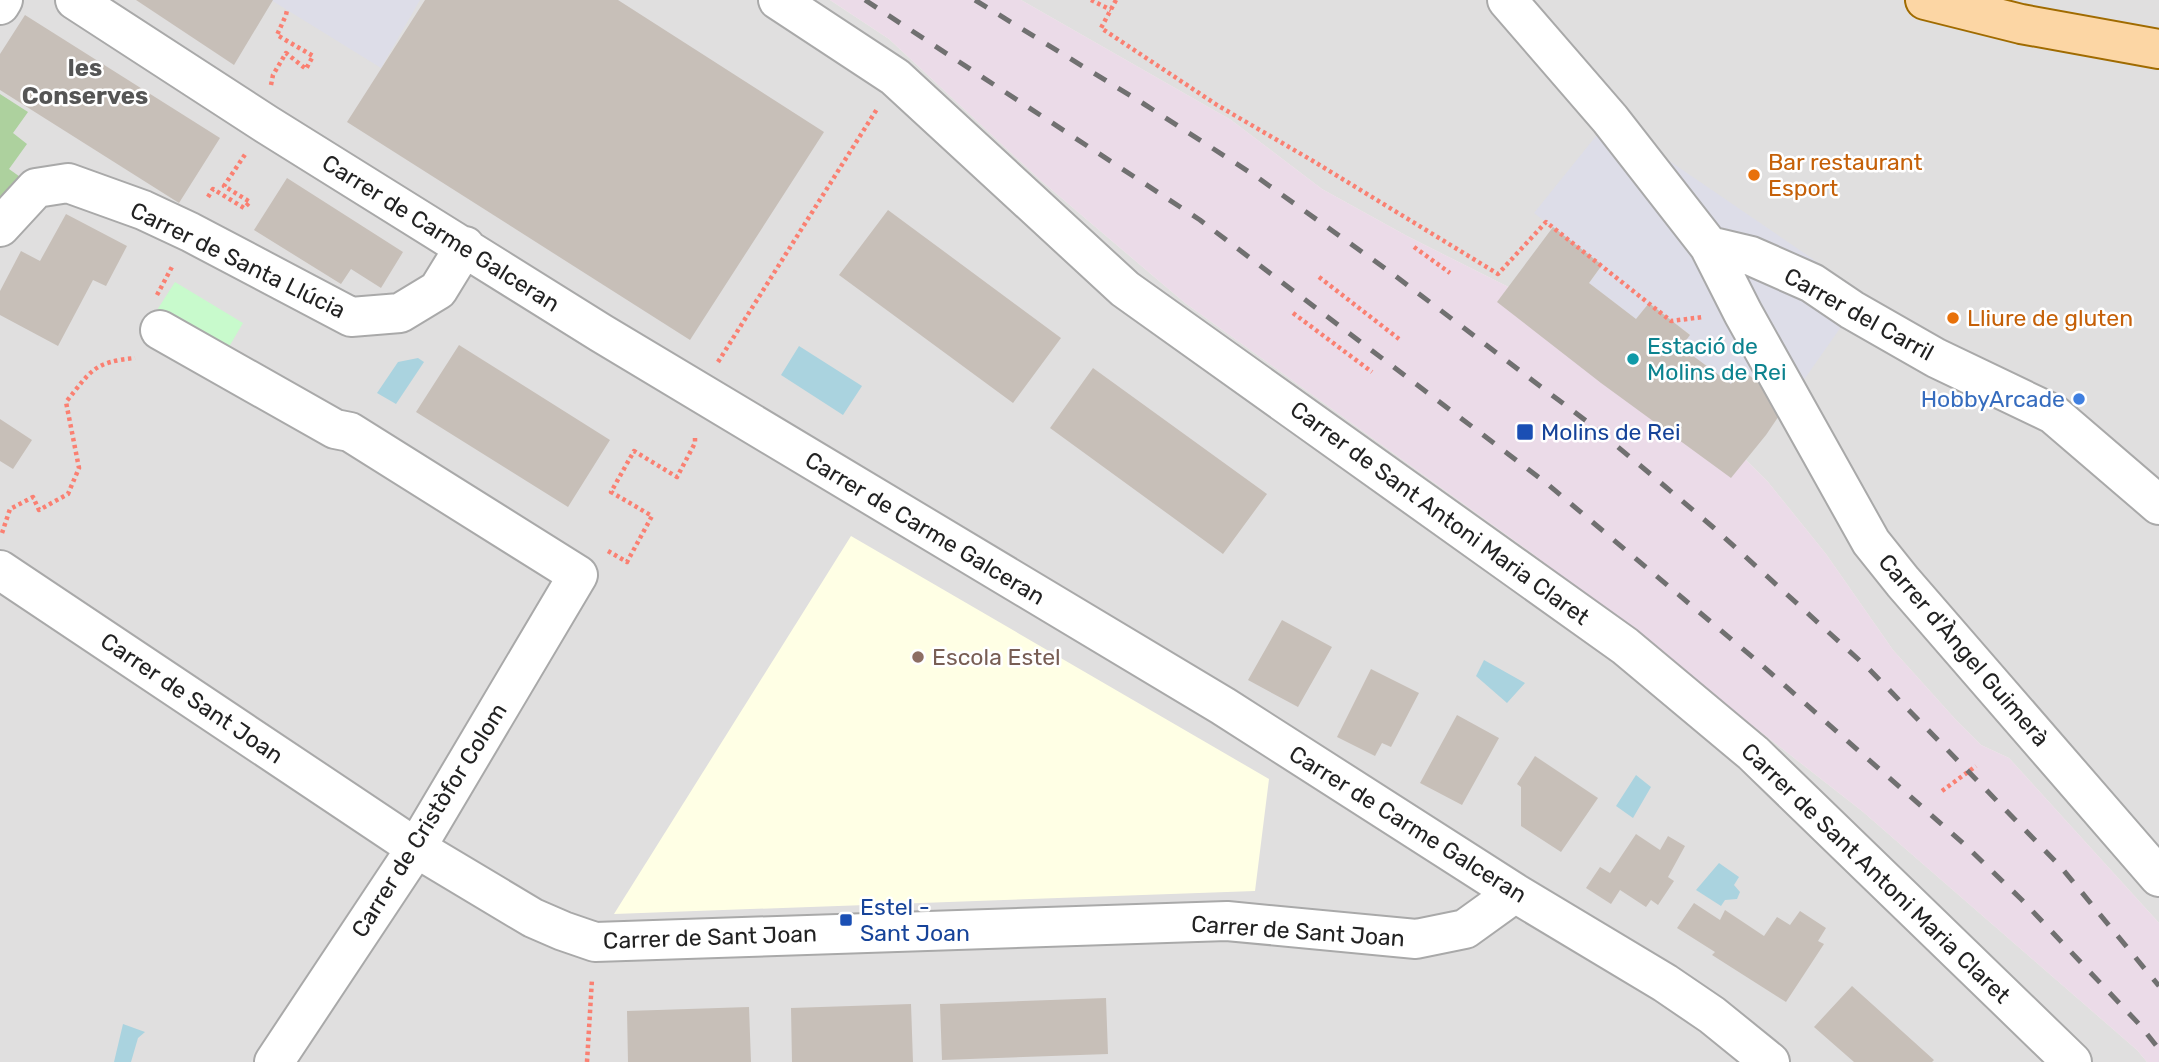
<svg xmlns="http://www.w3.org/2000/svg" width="2159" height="1062" viewBox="0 0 2159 1062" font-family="Rubik,sans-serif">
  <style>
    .residential { fill: #e0dfdf }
    .industrial { fill: #ebdbe8 }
    .education { fill: #ffffe5 }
    .forest { fill: #add19e }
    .park { fill: #c8facc }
    .plaza { fill: #dddde8 }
    .water { fill: #aad3df }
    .building { fill: #c7bfb8 }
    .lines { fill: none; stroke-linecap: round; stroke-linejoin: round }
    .minor-casing { stroke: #a9a9a9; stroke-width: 42 }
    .major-casing { stroke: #a06b00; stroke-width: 42 }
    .path { stroke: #fa8072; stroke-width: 4.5; stroke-dasharray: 3.5 3.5; stroke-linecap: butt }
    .minor { stroke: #fff; stroke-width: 38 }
    .major { stroke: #fcd6a4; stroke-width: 38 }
    .rail { stroke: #707070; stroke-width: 5; stroke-dasharray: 14 14; stroke-linecap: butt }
    .food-dot { fill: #e8710a; stroke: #fff; stroke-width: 2.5 }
    .culture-dot { fill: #0f9aa8; stroke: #fff; stroke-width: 2.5 }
    .shop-dot { fill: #3f7fe0; stroke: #fff; stroke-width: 2.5 }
    .transit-dot { fill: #1a4fb4; stroke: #fff; stroke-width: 2.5 }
    .education-dot { fill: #8d6e63; stroke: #fff; stroke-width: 2.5 }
    .labels { text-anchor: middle; stroke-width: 5; stroke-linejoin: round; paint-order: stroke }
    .food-label { font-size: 23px; fill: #c56008; stroke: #fff; text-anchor: start }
    .street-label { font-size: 23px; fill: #222; stroke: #fff }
    .culture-label { font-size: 23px; fill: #0d838f; stroke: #fff; text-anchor: start }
    .shop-label { font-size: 23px; fill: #366cbe; stroke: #fff; text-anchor: end }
    .transit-label { font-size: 23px; fill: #164399; stroke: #fff; text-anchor: start }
    .education-label { font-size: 23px; fill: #785e54; stroke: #fff; text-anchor: start }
    .neighbourhood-label { font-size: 24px; font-weight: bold; fill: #555; stroke: #fff }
  </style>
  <rect width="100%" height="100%" fill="#f2efe9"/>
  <!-- residential -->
  <path class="residential" d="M0 0H830L889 39 1039 179 1185 303 1533 554 1862 811 2137 1050 2147 1062H0Z
    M1021 0H2159V923L2009 758 1981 745 1956 720 1893 650 1826 554 1768 482 1701 415 1570 318 1407 236 1322 189 1231 120Z"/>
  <!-- industrial -->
  <path class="industrial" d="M830 0H1021L1231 120 1322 189 1407 236 1570 318 1701 415 1768 482 1826 554 1893 650 1956 720 1981 745 2009 758 2159 923V1062H2147L2137 1050 1862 811 1533 554 1185 303 1039 179 889 39Z"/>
  <!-- education -->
  <path class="education" d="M851 536 1269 779 1255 891 614 914Z"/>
  <!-- forest -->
  <path class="forest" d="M0 94 28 112 13 133 27 144 9 169 23 179 0 197Z"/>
  <!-- park -->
  <path class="park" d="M175 282 243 323 226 352 157 310Z"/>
  <!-- plaza -->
  <path class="plaza" d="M271 0H420L381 68Z
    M1621 105 1665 158 1864 294 1787 404 1742 370 1731 384 1681 347 1690 334 1649 303 1636 319 1589 283 1602 265 1534 213Z"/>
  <!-- water -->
  <path class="water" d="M799 346 862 386 843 415 781 375Z
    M418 358 424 362 396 404 377 393 398 362Z
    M1484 660 1525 683 1507 703 1476 676Z
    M1636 775 1651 787 1633 818 1616 806Z
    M1719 863 1739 877 1734 885 1740 892 1737 899 1725 900 1721 906 1696 890Z
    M123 1024 145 1032 138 1038 131 1062H114Z"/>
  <!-- building -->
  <path class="building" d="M136 0H273L234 65Z
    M425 0H618L824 132 690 340 347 122Z
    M25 15 220 138 179 203 0 90V54Z
    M287 178 403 252 381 288 351 269 341 284 254 230Z
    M888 210 1061 338 1013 403 839 275Z
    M66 214 127 246 106 286 93 280 58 346 0 315V291L21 251 40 261Z
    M1553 227 1602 265 1589 283 1636 319 1649 303 1690 335 1681 347 1731 384 1742 370 1787 404 1766 435 1731 478 1601 383 1497 302Z
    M459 345 610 440 568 507 416 412Z
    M1093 368 1267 494 1223 554 1050 428Z
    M0 419 32 440 13 469 0 461Z
    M1282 620 1332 647 1298 707 1248 680Z
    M1371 669 1419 693 1391 747 1382 743 1375 756 1337 737Z
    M1457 715 1499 738 1462 805 1420 783Z
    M1535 756 1598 798 1561 852 1521 826V787L1517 784Z
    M1636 834 1660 850 1668 836 1685 846 1668 877 1674 881 1658 905 1651 900 1646 907 1620 890 1611 904 1586 888 1600 867 1610 873Z
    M1694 903 1720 920 1725 910 1764 936 1777 917 1790 925 1800 911 1826 928 1818 941 1824 944 1786 1002 1712 955 1715 952 1677 928Z
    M1852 986 1934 1060 1932 1062H1854L1814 1027Z
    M1106 998 1108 1054 942 1060 940 1004Z
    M911 1004 913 1062H792L791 1008Z
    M749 1007 751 1062H628L627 1011Z"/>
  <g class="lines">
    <!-- minor casing -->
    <g class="minor-casing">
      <path id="minor" d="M75 0 266 124 601 333 1223 706 1515 893 1665 983 1712 1015 1770 1062
        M778 0 895 77 1125 289 1625 646 1753 753 2072 1062
        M1507 0 1610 119 1709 246 1743 313 1871 542 1903 582 2159 877
        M0 5 3 0
        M0 227 36 188 68 183 143 210 190 232 351 317 400 313 438 290 465 246
        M1709 246 1751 256 1812 283 1852 310 1936 358 2053 414 2159 505
        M160 330 335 429 350 432 578 575 416 848 274 1062
        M0 570 416 848 533 918 563 931 595 942 1227 921 1416 939 1465 929 1515 893"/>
    </g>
    <!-- major casing -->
    <g class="major-casing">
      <path id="major" d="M1925 0 2021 24 2159 49"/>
    </g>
    <!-- path -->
    <path class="path" d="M1091 0 1111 10
      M1116 0 1101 28 1217 105 1313 161 1498 274 1546 222 1671 321 1703 317
      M271 85 273 75 286 53 306 69 313 56 277 35 286 15 287 10
      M208 197 213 189 244 208 250 202 224 186 246 153
      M1414 247 1450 273
      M1319 277 1399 339
      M157 295 173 265
      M1293 313 1372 372
      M718 362 877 109
      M2 533 10 509 33 497 39 510 68 494 79 468 66 402C91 371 93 362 135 358
      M608 551 627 562 652 516 611 492 634 451 677 477 695 443V435
      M1942 791 1976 766
      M587 1062 592 979"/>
    <!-- minor -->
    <use href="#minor" class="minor"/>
    <!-- major -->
    <use href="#major" class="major"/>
    <!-- rail -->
    <path class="rail" d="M865 0 1200 220 1545 482 1756 660 1964 844 2022 900 2139 1024 2159 1049
      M975 0 1144 104 1257 177 1393 274 1532 380 1589 423 1654 477 1714 528 1869 669 2060 866 2159 986"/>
  </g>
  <!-- markers -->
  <g class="food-dot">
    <circle cx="1754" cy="175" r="7"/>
    <circle cx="1953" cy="318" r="7"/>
  </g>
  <circle class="culture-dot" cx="1633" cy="359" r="7"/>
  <circle class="shop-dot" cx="2079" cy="399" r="7"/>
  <g class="transit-dot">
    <rect x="1516" y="423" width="18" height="18" rx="3.5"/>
    <rect x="839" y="913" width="14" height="14" rx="3.5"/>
  </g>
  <circle class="education-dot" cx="918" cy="657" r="7"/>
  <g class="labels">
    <!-- food labels -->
    <g class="food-label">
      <text x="1768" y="170">Bar restaurant<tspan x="1768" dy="26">Esport</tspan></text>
      <text x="1967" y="326">Lliure de gluten</text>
    </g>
    <!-- street labels -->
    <g class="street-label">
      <text transform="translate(441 233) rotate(32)" y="8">Carrer de Carme Galceran</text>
      <text transform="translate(238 260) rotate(26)" y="8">Carrer de Santa Llúcia</text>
      <text transform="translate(1859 314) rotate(29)" y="8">Carrer del Carril</text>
      <text transform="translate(1440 513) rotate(36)" y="8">Carrer de Sant Antoni Maria Claret</text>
      <text transform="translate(925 528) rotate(31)" y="8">Carrer de Carme Galceran</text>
      <text transform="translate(1964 650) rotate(49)" y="8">Carrer d'Àngel Guimerà</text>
      <text transform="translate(192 698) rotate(34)" y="8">Carrer de Sant Joan</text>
      <text transform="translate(429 820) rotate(-58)" y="8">Carrer de Cristòfor Colom</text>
      <text transform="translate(1408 824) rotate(32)" y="8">Carrer de Carme Galceran</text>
      <text transform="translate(1876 873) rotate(44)" y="8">Carrer de Sant Antoni Maria Claret</text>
      <text transform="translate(1298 931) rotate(4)" y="8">Carrer de Sant Joan</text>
      <text transform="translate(710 937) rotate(-2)" y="8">Carrer de Sant Joan</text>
    </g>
    <!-- culture labels -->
    <g class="culture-label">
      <text x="1647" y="354">Estació de<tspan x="1647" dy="26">Molins de Rei</tspan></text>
    </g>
    <!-- shop labels -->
    <g class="shop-label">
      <text x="2065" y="407">HobbyArcade</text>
    </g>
    <!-- transit labels -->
    <g class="transit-label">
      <text x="1541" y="440">Molins de Rei</text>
      <text x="860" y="915">Estel -<tspan x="860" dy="26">Sant Joan</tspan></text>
    </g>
    <!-- education labels -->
    <g class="education-label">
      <text x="932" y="665">Escola Estel</text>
    </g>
    <!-- neighbourhood labels -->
    <g class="neighbourhood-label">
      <text x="85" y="76">les<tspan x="85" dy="28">Conserves</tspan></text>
    </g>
  </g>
</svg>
